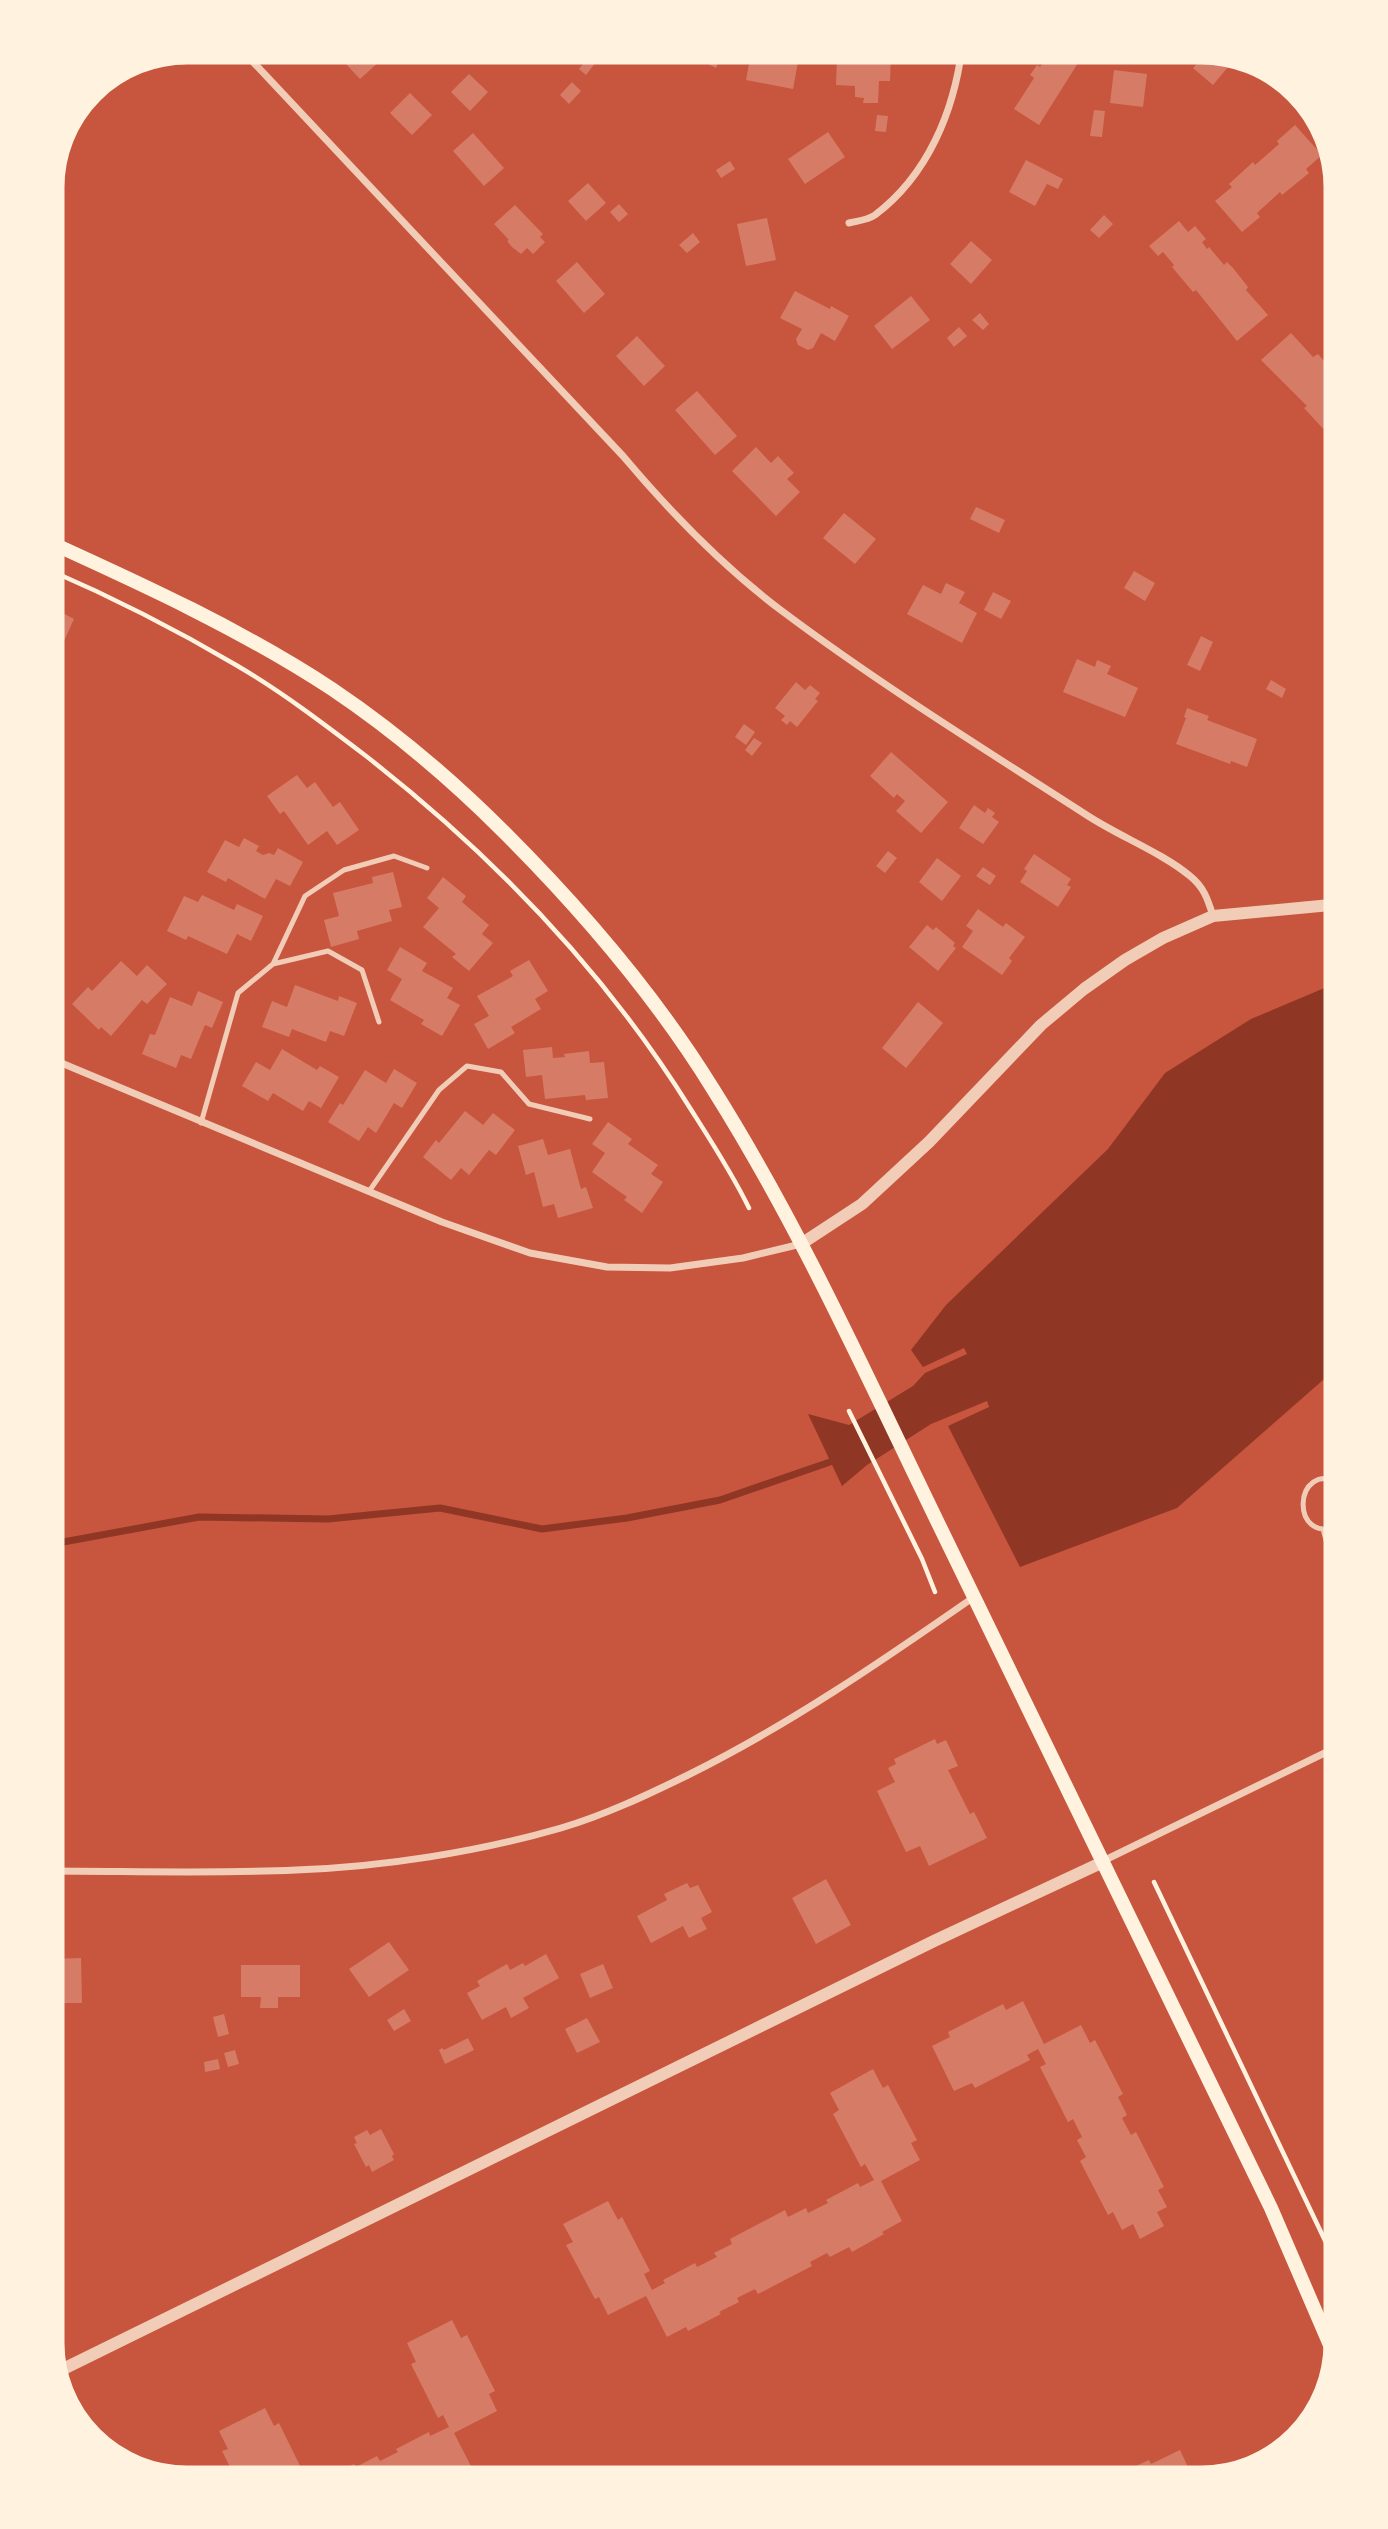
<svg xmlns="http://www.w3.org/2000/svg" width="1388" height="2529" viewBox="0 0 1388 2529" font-family="'Sofia Sans Condensed',sans-serif">
  <style>
    .water { fill: #8f3625 }
    .lines { fill: none; stroke-linecap: round; stroke-linejoin: round }
    .stream { stroke: #8f3625; stroke-width: 7 }
    .building { fill: #d67c66 }
    .path { stroke: #fff3e0; stroke-width: 4.5 }
    .service { stroke: #f1ccb7; stroke-width: 5 }
    .minor { stroke: #f1ccb7; stroke-width: 7 }
    .tertiary { stroke: #f1ccb7; stroke-width: 12 }
    .secondary { stroke: #fff3e0; stroke-width: 14 }
    .rim { fill: none; stroke: #fff3e0; stroke-width: 9 }
  </style>
  <rect width="100%" height="100%" fill="#c8553d"/>
  <!-- water -->
  <path class="water" d="M1341 981V1368L1331 1373 1177 1508 1020 1567 948 1426 989 1407 987 1401 931 1424 867 1465 842 1486 808 1414 849 1425 913 1386 925 1373 967 1354 964 1348 923 1367 911 1350 946 1305 1108 1149 1165 1073 1251 1019Z"/>
  <g class="lines">
    <!-- stream -->
    <path class="stream" d="M47 1545 199 1517 328 1519 440 1508 542 1529 627 1518 720 1500 830 1462"/>
  </g>
  <!-- building -->
  <path class="building" d="M330 47H369L381 60 360 79Z
    M674 47H726L716 68Z
    M1211 48 1223 52 1233 61 1213 85 1193 68Z
    M1050 52 1063 61 1067 56 1078 63 1039 125 1014 109 1034 78 1030 75 1037 65 1040 67Z
    M751 53 798 62 793 89 746 80Z
    M877 53 891 54 890 81H879L878 103H863L864 98 855 97V86L836 85 837 56 877 57Z
    M589 56 596 62 586 75 579 69Z
    M1114 70 1147 74 1143 107 1110 103Z
    M469 74 488 92 470 111 451 92Z
    M572 82 581 91 569 104 560 95Z
    M410 93 432 115 412 135 390 113Z
    M1094 110 1105 111 1102 137 1090 136Z
    M877 115 888 116 886 132 875 131Z
    M1295 125 1322 155 1306 169 1309 173 1282 195 1280 192 1257 213 1260 217 1242 232 1215 201 1232 187 1229 184 1253 162 1255 165 1279 144 1277 141Z
    M828 132 845 157 805 184 788 159Z
    M473 133 504 168 484 186 453 151Z
    M1026 160 1063 179 1058 189 1047 184 1035 206 1009 192Z
    M730 161 735 169 721 178 716 170Z
    M588 183 606 203 586 221 568 201Z
    M619 204 628 214 619 222 610 212Z
    M515 205 543 234 540 237 545 242 533 254 527 248 521 254 512 247 507 241 509 240 494 224Z
    M1104 215 1113 224 1099 238 1090 230Z
    M767 218 776 260 746 266 737 224Z
    M1179 221 1188 232 1195 226 1206 239 1202 242 1207 249 1209 247 1224 265 1227 262 1233 268 1248 287 1246 290 1268 315 1237 341 1196 290 1193 292 1172 267 1174 265 1163 252 1158 256 1149 246Z
    M693 233 700 242 687 253 679 245Z
    M971 241 992 260 971 284 950 264Z
    M577 262 605 294 584 313 556 281Z
    M795 291 830 309 831 306 849 316 835 341 821 333 813 348 808 350 798 345 796 339 802 329 780 318Z
    M911 296 930 320 892 349 874 326Z
    M980 313 989 324 983 330 972 320Z
    M959 327 967 336 954 347 947 338Z
    M1291 333 1313 357 1318 354 1339 378 1335 381 1341 387V441L1331 430 1327 433 1304 408 1307 406 1261 360Z
    M637 336 665 366 644 386 616 356Z
    M697 391 737 436 715 455 675 410Z
    M756 447 771 463 778 456 794 473 787 479 800 492 776 516 732 471Z
    M976 507 1005 520 999 533 970 519Z
    M844 513 876 539 855 564 823 538Z
    M1134 571 1155 583 1145 601 1124 588Z
    M946 583 965 592 959 603 977 613 962 643 907 614 923 585 941 594Z
    M993 592 1011 601 1001 619 984 610Z
    M55 609 74 619 59 652 47 646V610L53 612Z
    M1201 636 1213 642 1200 671 1187 665Z
    M1077 659 1095 667 1097 660 1111 666 1107 674 1138 688 1125 717 1063 692Z
    M1271 680 1286 689 1282 698 1266 689Z
    M796 682 805 690 810 685 820 693 815 699 818 701 797 727 790 721 787 725 781 720 785 716 775 708Z
    M1187 708 1209 716 1207 720 1257 739 1247 767 1231 761 1230 764 1176 744 1186 718 1184 717Z
    M744 724 755 732 746 745 735 737Z
    M754 738 762 743 752 756 745 750Z
    M891 752 948 802 921 833 896 811 905 801 897 794 894 798 870 776Z
    M297 775 307 788 315 782 333 807 340 802 359 830 337 845 327 831 308 845 284 811 280 814 267 796Z
    M974 805 985 813 988 808 995 813 992 817 999 822 983 844 959 828Z
    M244 838 259 846 256 851 263 855 269 853 274 855 278 848 303 862 290 886 276 879 265 899 228 878 226 882 207 872 225 840 239 847Z
    M888 851 897 858 885 873 876 866Z
    M1034 854 1071 879 1067 885 1071 887 1058 907 1020 882 1027 871 1024 869Z
    M937 858 961 876 942 901 919 882Z
    M983 867 996 876 990 885 976 876Z
    M393 872 402 907 389 910 392 921 357 931 359 939 331 947 324 920 339 916 333 893 373 883 372 877Z
    M443 877 466 896 462 902 489 925 482 934 493 943 469 971 452 957 456 954 423 927 439 908 427 898Z
    M202 895 234 910 237 904 263 916 251 941 237 934 227 954 188 936 186 940 167 931 184 896 198 902Z
    M978 909 1003 927 1006 923 1025 937 1009 958 1012 961 1002 975 962 947 973 931 966 926Z
    M927 925 933 930 936 927 955 943 953 946 956 948 938 971 909 947Z
    M400 947 427 963 422 971 453 988 447 998 460 1005 442 1036 421 1024 424 1020 390 1000 402 979 387 970Z
    M529 960 548 991 535 999 541 1009 511 1027 515 1033 488 1049 474 1024 489 1016 477 996 513 976 510 971Z
    M121 961 137 976 147 965 167 984 147 1004 142 1000 111 1036 101 1027 99 1030 72 1004 88 987 92 991Z
    M295 985 338 1001 339 996 357 1003 344 1036 330 1031 326 1042 292 1029 289 1037 262 1027 272 1001 287 1007Z
    M198 991 223 1002 212 1028 205 1025 191 1059 181 1055 176 1068 142 1054 150 1034 155 1035 170 997 192 1006Z
    M918 1002 943 1023 906 1068 882 1048Z
    M552 1047 553 1058 565 1057 564 1054 589 1051 590 1063 604 1062 608 1098 586 1100 585 1095 545 1099 542 1075 526 1077 523 1050Z
    M282 1049 317 1070 320 1066 339 1077 321 1108 309 1101 303 1111 273 1093 268 1101 242 1086 256 1062 270 1070Z
    M394 1069 417 1083 402 1108 394 1103 376 1133 368 1127 359 1141 328 1122 340 1103 343 1105 365 1070 386 1083Z
    M465 1111 483 1125 493 1113 515 1130 496 1155 489 1150 469 1175 461 1168 451 1180 423 1157 436 1140 439 1143Z
    M608 1122 632 1139 628 1144 658 1165 651 1174 663 1182 642 1213 624 1200 627 1197 592 1172 605 1153 592 1144Z
    M543 1139 548 1155 570 1149 581 1189 586 1187 593 1208 558 1218 554 1204 543 1207 534 1172 526 1175 518 1146Z
    M935 1739 937 1744 946 1740 958 1766 948 1770 970 1814 974 1812 987 1838 929 1866 920 1846 906 1852 877 1791 895 1782 888 1768 896 1764 894 1759Z
    M826 1879 851 1925 816 1944 792 1898Z
    M687 1883 690 1888 698 1885 712 1912 701 1918 707 1929 689 1938 683 1926 651 1943 637 1916 667 1900 664 1894Z
    M389 1942 409 1970 369 1997 349 1969Z
    M546 1954 559 1978 523 1998 529 2008 511 2018 506 2007 482 2020 467 1993 480 1986 477 1981 507 1964 510 1970 523 1963 525 1966Z
    M81 1958 82 2003H63V1992L47 1993 49 1959Z
    M603 1964 613 1988 590 1998 580 1974Z
    M241 1965H300V1997H278V2008H260L261 1997H241Z
    M1023 2001 1044 2044 1081 2025 1090 2043 1095 2040 1123 2094 1118 2097 1127 2115 1122 2118 1131 2135 1136 2132 1164 2187 1158 2190 1167 2207 1157 2212 1164 2226 1140 2239 1133 2224 1122 2230 1113 2212 1108 2215 1080 2161 1086 2157 1077 2140 1082 2137 1073 2119 1068 2122 1040 2067 1046 2064 1038 2049 1027 2055 1030 2060 975 2088 972 2083 954 2091 932 2046 950 2037 948 2032 1003 2004 1006 2010Z
    M404 2009 411 2021 394 2031 387 2020Z
    M224 2014 229 2034 218 2037 213 2017Z
    M587 2018 600 2042 577 2053 565 2029Z
    M468 2038 474 2050 445 2064 439 2050 442 2048 444 2050Z
    M235 2050 239 2064 228 2067 224 2053Z
    M218 2059 220 2069 205 2072 204 2062Z
    M873 2069 883 2088 888 2085 917 2140 911 2143 920 2160 881 2181 902 2221 882 2232 884 2234 852 2252 849 2247 830 2257 827 2253 810 2262 812 2266 758 2294 755 2289 737 2298 739 2302 719 2312 721 2314 688 2331 686 2327 667 2337 646 2296 608 2315 599 2297 595 2299 566 2245 573 2242 563 2224 608 2201 618 2220 622 2217 650 2271 644 2274 652 2290 665 2283 663 2280 695 2263 697 2267 717 2257 714 2253 732 2244 730 2239 785 2210 788 2217 806 2208 808 2213 828 2203 826 2200 858 2183 860 2187 874 2180 865 2164 861 2167 833 2114 839 2110 830 2093Z
    M381 2129 394 2154 392 2156 394 2160 372 2172 369 2165 366 2167 354 2144 357 2143 354 2137 367 2130 370 2135Z
    M47 2314 58 2334 47 2340Z
    M452 2320 461 2338 467 2335 495 2391 489 2394 497 2411 454 2433 473 2470 453 2482H319L354 2464 356 2467 377 2456 380 2461 398 2452 396 2449 429 2432 430 2436 449 2427 443 2415 438 2418 411 2364 416 2362 407 2343Z
    M265 2408 274 2426 279 2423 306 2478 301 2482 237 2481 222 2451 228 2449 219 2431Z
    M1180 2450 1195 2482H1117L1114 2476 1149 2460 1151 2464Z"/>
  <g class="lines">
    <!-- path -->
    <path class="path" d="M47 569C112 597 175 629 236 665 282 692 324 724 366 756 494 856 604 970 690 1108 711 1141 732 1173 749 1208
      M849 1411 922 1559 935 1592
      M1154 1882 1341 2274"/>
    <!-- service -->
    <path class="service" d="M273 964 305 896 344 870 394 856 427 868
      M201 1123 238 993 273 964 328 951 362 970 379 1022
      M370 1190 439 1090 467 1066 501 1072 529 1104 590 1119
      M1341 1525C1289 1549 1292 1458 1341 1483
      M1323 1529 1332 1562 1341 1580"/>
    <!-- minor -->
    <path class="minor" d="M239 47 623 456C671 513 722 566 782 611 878 683 984 749 1085 814 1118 836 1161 852 1190 876 1204 887 1208 900 1213 916
      M849 223C857 221 868 220 875 215 928 175 954 111 962 48
      M47 1057 442 1222 530 1253 607 1267 670 1268 743 1258 801 1244
      M1103 1861 1341 1745
      M47 1871C130 1871 213 1874 296 1870 382 1867 478 1852 561 1828 605 1815 647 1795 688 1775 789 1725 882 1661 974 1597"/>
    <!-- tertiary -->
    <path class="tertiary" d="M801 1244 862 1204 929 1142 1041 1025 1084 989 1125 960 1163 938 1213 916 1341 904
      M53 2374 934 1941 1103 1862"/>
    <!-- secondary -->
    <path class="secondary" d="M47 541C144 585 242 630 332 689 393 730 452 780 504 832 582 910 655 995 713 1089 800 1227 868 1379 939 1525 1051 1753 1160 1981 1271 2208L1336 2359"/>
  </g>
  <!-- crop -->
  <path d="M0 0H1388V2529H0ZM187 60H1201A127 127 0 0 1 1328 187V2343A127 127 0 0 1 1201 2470H187A127 127 0 0 1 60 2343V187A127 127 0 0 1 187 60Z" fill="#fff3e0" fill-rule="evenodd"/>
  <path class="rim" d="M187 60H1201A127 127 0 0 1 1328 187V2343A127 127 0 0 1 1201 2470H187A127 127 0 0 1 60 2343V187A127 127 0 0 1 187 60Z"/>
</svg>
